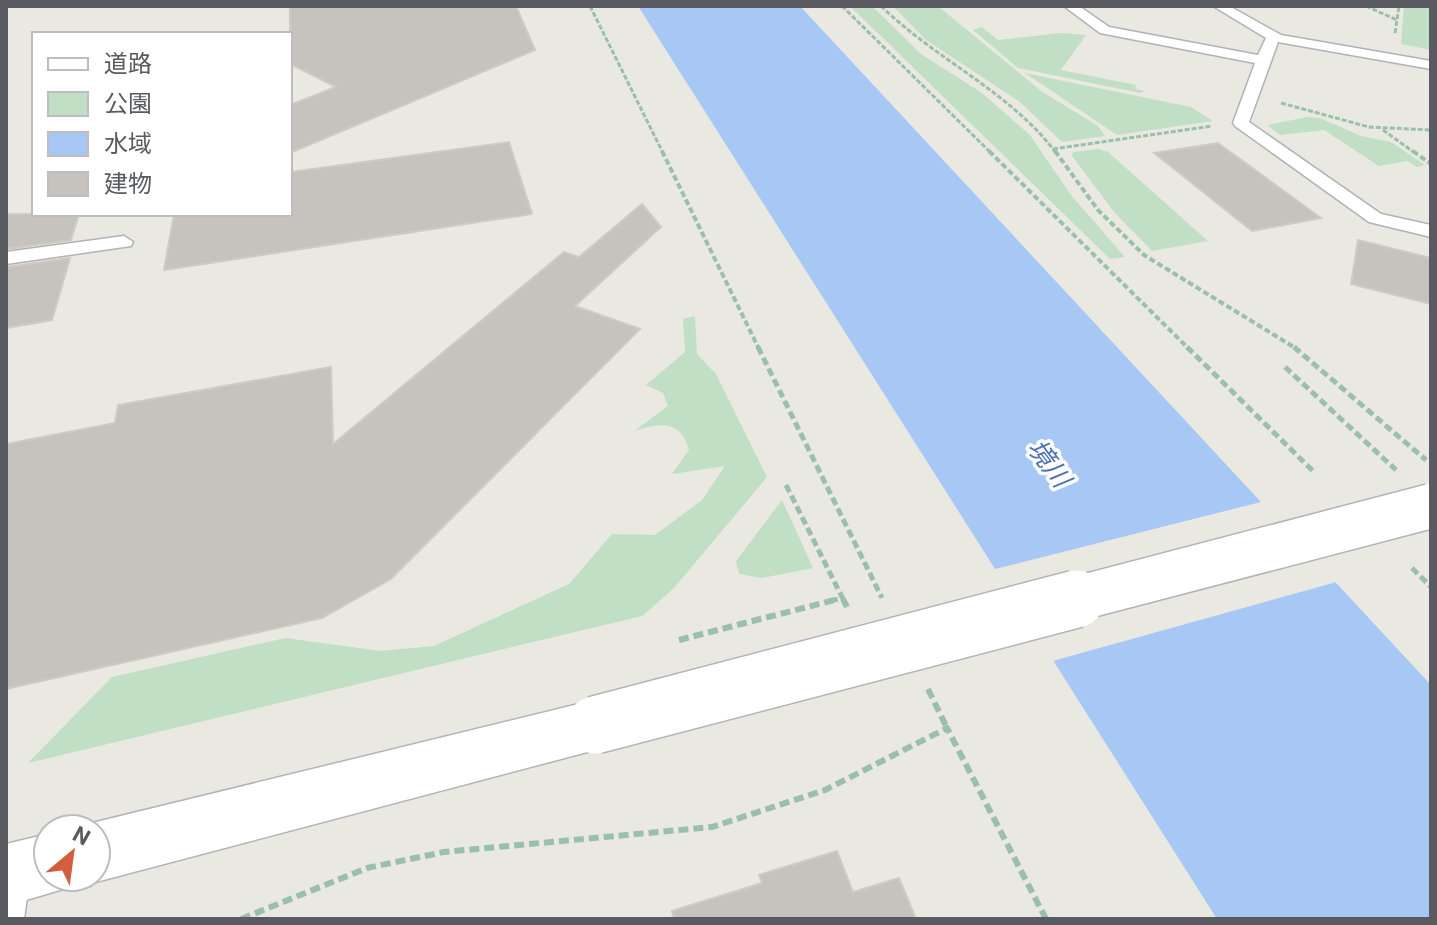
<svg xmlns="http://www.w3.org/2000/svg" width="1437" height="925" viewBox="0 0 1437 925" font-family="Roboto,'Noto Sans JP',sans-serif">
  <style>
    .green { fill: #c0dfc4 }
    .water { fill: #a7c8f4 }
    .pier { fill: #eae9e1 }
    .building { fill: #c6c3be; stroke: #ceccc0; stroke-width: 2 }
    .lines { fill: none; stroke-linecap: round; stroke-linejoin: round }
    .lane-casing { stroke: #b1b2b7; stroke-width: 3 }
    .secondary-casing { stroke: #b2b4ba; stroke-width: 3 }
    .path-far3 { stroke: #9abfaa; stroke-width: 3; stroke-dasharray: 5 2; stroke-linecap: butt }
    .path-far2 { stroke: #9abfaa; stroke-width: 4; stroke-dasharray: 6 3; stroke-linecap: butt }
    .path-far1 { stroke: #9abfaa; stroke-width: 5; stroke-dasharray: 8 4; stroke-linecap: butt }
    .path { stroke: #9abfaa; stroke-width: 6; stroke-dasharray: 10 5; stroke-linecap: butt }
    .lane { fill: #fff; fill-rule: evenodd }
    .secondary { fill: #fff; fill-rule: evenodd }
    .secondary-bridge-far1-casing { stroke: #b2b4ba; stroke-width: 47; stroke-linecap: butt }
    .secondary-bridge-casing { stroke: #b2b4ba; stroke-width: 60; stroke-linecap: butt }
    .secondary-bridge-far1 { stroke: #fff; stroke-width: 44 }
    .secondary-bridge { stroke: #fff; stroke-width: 57 }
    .labels { text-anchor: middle; stroke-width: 7; stroke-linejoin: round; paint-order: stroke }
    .water-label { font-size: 26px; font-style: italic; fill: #4e71b3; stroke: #fff }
  </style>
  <rect width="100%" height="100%" fill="#eae9e1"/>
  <!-- green -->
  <path class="green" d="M850 6H872L921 54 982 93 1030 135 1071 195 1125 257 1110 259Z
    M893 6H938L1041 91 1098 126 1105 136 1062 142 1020 102 926 40Z
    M1404 6H1431V50L1401 44Z
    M982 27 998 40 1061 33 1086 35 1061 70 1136 85 1135 89 1145 91 1140 93 1018 68 973 30Z
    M1025 73 1191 107 1213 121 1117 135Z
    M1307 117 1320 118 1361 136 1391 142 1425 165 1417 167 1407 161 1379 166 1324 130 1280 135 1268 125Z
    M1098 149 1108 152 1208 241 1152 251 1115 213 1072 156 1073 152Z
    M695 316 697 354 716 374 767 477 674 588 642 616 28 763 112 677 285 638 381 651 434 646 569 584 612 534 655 535 702 500 725 466 672 474 689 450C682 420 659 422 634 431L668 406 663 393 646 385 685 352 683 319Z
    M782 500 813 568 762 578 739 574 736 561Z"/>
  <!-- water -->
  <path class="water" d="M638 6H800L1431 685V919H1217Z"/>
  <!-- pier -->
  <path class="pier" d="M1265 501 1340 581 1049 662 991 570Z"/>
  <!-- building -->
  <path class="building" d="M290 6H516L535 50 290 153V105L336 87 290 64Z
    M509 142 532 214 164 270 174 214H290V172Z
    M1218 143 1321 218 1252 231 1154 153Z
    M642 204 661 227 575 306 640 329 391 579 322 618 6 689V444L115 423 118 405 331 367 333 444 564 252 579 257Z
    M6 214H79L71 240 6 249Z
    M1358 240 1431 258V304L1351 284Z
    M70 258 52 320 6 328V267Z
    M837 851 853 892 899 878 916 919H674L672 911 762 883 759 875Z"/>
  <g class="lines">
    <!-- lane casing -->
    <g class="lane-casing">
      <path id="lane" d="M1064 6H1079L1109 27 1258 55 1266 38 1213 6H1229L1281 35 1431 61V69L1278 42 1249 122 1381 214 1431 225V237L1369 222 1235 126 1233 123 1255 63 1100 33Z
        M124 236 133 242 131 246 6 264V252Z
        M13 859 25 864 30 876 24 919H6V862Z"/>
    </g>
    <!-- secondary casing -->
    <g class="secondary-casing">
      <path id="secondary" d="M595 700 615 707 623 725 615 743 595 750 96 882 83 877H96V829H78L96 822Z
        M48 834V877H74L70 887 6 906V844Z"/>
    </g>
    <!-- path-far3 -->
    <path class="path-far3" d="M590 6 663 153
      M842 6 991 153
      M881 6C935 59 1012 93 1056 153
      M1366 6 1397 20
      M1395 33 1399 6
      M1281 103 1369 127 1431 130
      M1383 130 1415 153
      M1053 149 1212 126"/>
    <!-- path-far2 -->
    <path class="path-far2" d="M662 151 759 349
      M989 151 1189 349
      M1055 151 1098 210 1144 255 1297 349
      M1413 151 1431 164"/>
    <!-- path-far1 -->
    <path class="path-far1" d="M758 347 882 598
      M1187 347 1315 473
      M1294 347 1426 460
      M1285 367 1396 470
      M786 485 844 601
      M1412 568 1431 587
      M830 601 842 598"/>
    <!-- path -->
    <path class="path" d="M843 599 847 607
      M679 640 838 599
      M928 689 947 728
      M241 919 367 868 444 852 712 827 825 790 947 728 1046 919"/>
    <!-- lane -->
    <use href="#lane" class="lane"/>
    <!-- secondary -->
    <use href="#secondary" class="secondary"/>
    <!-- secondary-bridge-far1 casing -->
    <g class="secondary-bridge-far1-casing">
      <path id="secondary-bridge-far1" d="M1068 601 1431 506"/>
    </g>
    <!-- secondary-bridge casing -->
    <g class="secondary-bridge-casing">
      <path id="secondary-bridge" d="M595 725 1076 599"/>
    </g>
    <!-- secondary-bridge-far1 -->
    <use href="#secondary-bridge-far1" class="secondary-bridge-far1"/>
    <!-- secondary-bridge -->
    <use href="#secondary-bridge" class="secondary-bridge"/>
  </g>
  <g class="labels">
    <!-- water labels -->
    <g class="water-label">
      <text transform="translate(1049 463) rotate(53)" y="9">境川</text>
    </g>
  </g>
  <!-- border -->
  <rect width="1437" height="925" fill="none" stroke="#595b60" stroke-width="16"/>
  <!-- legend -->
  <rect x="32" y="32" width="260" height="184" fill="#ffffff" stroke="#bdbdbf" stroke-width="2"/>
  <rect x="48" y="58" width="40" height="12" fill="#ffffff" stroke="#bdbdbf" stroke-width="2"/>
  <text x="104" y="72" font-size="24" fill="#595b60">道路</text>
  <rect x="48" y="92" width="40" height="24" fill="#c0dfc4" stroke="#bdbdbf" stroke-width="2"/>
  <text x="104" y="112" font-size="24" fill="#595b60">公園</text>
  <rect x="48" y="132" width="40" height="24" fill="#a7c8f4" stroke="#bdbdbf" stroke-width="2"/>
  <text x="104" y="152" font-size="24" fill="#595b60">水域</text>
  <rect x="48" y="172" width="40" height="24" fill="#c6c3be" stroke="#bdbdbf" stroke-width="2"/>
  <text x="104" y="192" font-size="24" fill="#595b60">建物</text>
  <!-- north arrow -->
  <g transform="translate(72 853) rotate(29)"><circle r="38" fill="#ffffff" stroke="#bdbdbf" stroke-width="2"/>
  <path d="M0-6L14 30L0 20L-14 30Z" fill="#d35e3e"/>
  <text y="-12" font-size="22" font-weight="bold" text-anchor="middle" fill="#595b60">N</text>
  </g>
</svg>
